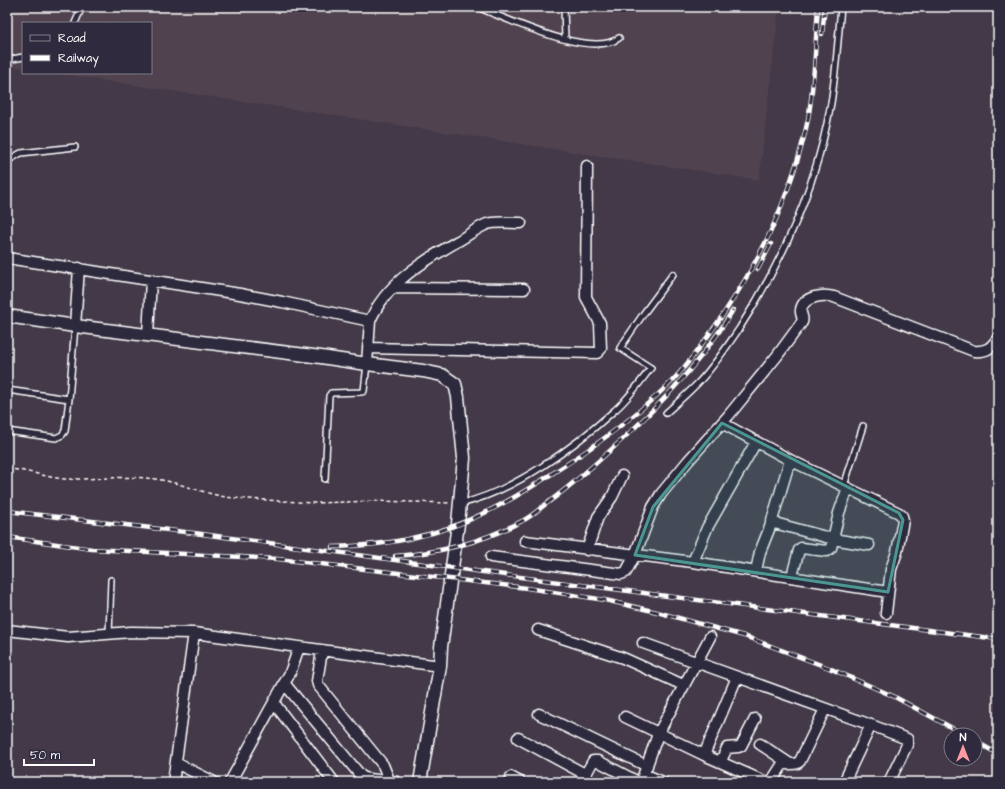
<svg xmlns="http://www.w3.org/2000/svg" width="1005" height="789" viewBox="0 0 1005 789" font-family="'Architects Daughter',sans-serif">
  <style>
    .built { fill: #514350 }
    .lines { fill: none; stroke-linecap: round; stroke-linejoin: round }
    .service-casing { stroke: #fff; stroke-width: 8 }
    .minor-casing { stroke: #fff; stroke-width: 13 }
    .tertiary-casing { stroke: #fff; stroke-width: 15 }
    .path { stroke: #fff; stroke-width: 1.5; stroke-dasharray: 4 3; stroke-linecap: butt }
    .service { stroke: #2f2a3d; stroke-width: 5 }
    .minor { stroke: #2f2a3d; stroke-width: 10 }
    .tertiary { stroke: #2f2a3d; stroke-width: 12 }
    .rail-casing { stroke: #fff; stroke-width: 4.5 }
    .rail { stroke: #2f2a3d; stroke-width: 3; stroke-dasharray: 9; stroke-linecap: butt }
    .marked { fill: #4b9892; fill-opacity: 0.2; stroke: #4b9892; stroke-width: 3; stroke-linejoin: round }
  </style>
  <rect width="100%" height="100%" fill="#433948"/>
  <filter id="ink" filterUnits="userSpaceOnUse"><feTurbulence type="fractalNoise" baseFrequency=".025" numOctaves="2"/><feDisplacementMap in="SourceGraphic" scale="8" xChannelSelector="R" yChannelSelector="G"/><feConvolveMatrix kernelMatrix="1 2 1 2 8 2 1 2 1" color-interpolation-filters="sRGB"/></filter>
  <g filter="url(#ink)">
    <!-- built -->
    <path class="built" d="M7 7H779L759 180 54 73H151V23H23V68L7 66Z"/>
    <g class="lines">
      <!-- service casing -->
      <g class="service-casing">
        <path id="service" d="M477 7C508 19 590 59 619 38
          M564 7 565 39
          M75 23 82 7
          M7 60 23 57
          M7 161 21 153 75 147
          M7 390 69 399
          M666 413C676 404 687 394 697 384 713 368 726 348 739 329 783 261 817 184 831 103 836 72 838 39 841 7
          M7 431 56 438 62 435 65 431 69 399 75 326
          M325 479 329 396 331 393 362 392 364 391 367 364
          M844 486 863 426
          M459 504C514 492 574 447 615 410 629 398 640 382 651 368L620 348 644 313 673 274
          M109 634 111 580"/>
      </g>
      <!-- minor casing -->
      <g class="minor-casing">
        <path id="minor" d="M7 258 240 294 282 302 370 321
          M393 288 524 289
          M75 326 79 268
          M148 335 151 280
          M368 348 597 353 601 349 600 323 586 297 587 166
          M367 364 370 321C386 283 424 261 458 241 467 236 477 228 487 224 497 221 510 223 521 223
          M722 423 790 460 899 513 902 516 903 520 897 552 891 569 886 613
          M771 522 833 539 869 545
          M525 541 693 562 888 592
          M587 550 598 517 612 497 622 476
          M491 557 614 573 621 574 626 572 635 555 653 507 661 494 688 461 729 415 777 356 802 322C804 317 800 314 801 310 803 296 824 294 834 297L974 351C987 352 991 348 998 338
          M693 562 707 528 756 442
          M756 571 760 552 770 527 790 460
          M792 576 799 550 801 548 827 551 831 548 839 513 848 488
          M7 630 68 637 131 632 194 633 440 666
          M538 630 623 658 683 685
          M643 643 871 725 844 782
          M322 651 317 681 318 685 383 765 389 780
          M284 683 361 776C369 782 386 779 397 782
          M274 703 334 782
          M539 714 647 766
          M625 717 704 755 766 782
          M871 725 907 739V745L889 782
          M518 738 583 773 587 772 593 761H598L638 782
          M760 744 790 764
          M704 755 737 677
          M721 761 727 748 738 747 741 746 755 719
          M176 763 214 782
          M644 774 663 782
          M511 777 520 782
          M173 782 194 633
          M230 782 290 673 299 647
          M641 782 658 734 710 637
          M771 782 782 765C788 762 795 767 800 761L825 709"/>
      </g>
      <!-- tertiary casing -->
      <g class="tertiary-casing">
        <path id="tertiary" d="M7 316 75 326 321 357 367 364 423 371 442 375 455 384 458 397 464 458 458 524 441 647 440 666 420 782"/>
      </g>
      <!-- path -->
      <path class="path" d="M7 469C27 470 45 477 64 479 95 480 126 475 156 479 182 483 207 495 233 498L314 503 376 501 449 503"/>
      <!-- service -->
      <use href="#service" class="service"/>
      <!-- minor -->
      <use href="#minor" class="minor"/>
      <!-- tertiary -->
      <use href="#tertiary" class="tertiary"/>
      <!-- rail casing -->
      <g class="rail-casing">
        <path id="rail" d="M822 34 825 7
          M758 269 771 244
          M7 511 202 534 498 574 998 639
          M7 537 92 549 278 559 527 588 605 600 657 612 744 636 829 668 893 696 965 735
          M332 547C360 546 388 544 416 537 464 527 509 502 550 475 591 449 632 420 668 385 683 371 695 353 708 336 737 296 763 253 781 207 792 179 802 149 808 119 815 82 815 44 818 7
          M395 556C439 553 483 542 522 521 529 518 536 512 542 507 560 494 577 480 594 465 646 419 697 370 733 310
          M975 741 998 754"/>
      </g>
      <!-- rail -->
      <use href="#rail" class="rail"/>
    </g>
  </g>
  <!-- marked area -->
  <path class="marked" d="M722 423 899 513 903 520 888 592 635 555 653 507Z"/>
  <!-- margin -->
  <rect width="1005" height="789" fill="none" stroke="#2f2a3d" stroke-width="24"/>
  <rect x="12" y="12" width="981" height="765" fill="none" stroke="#fff" stroke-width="1.5" filter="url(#ink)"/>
  <!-- legend -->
  <rect x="22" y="22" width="130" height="52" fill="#2f2a3d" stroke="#827f8b"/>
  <rect x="30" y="35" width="20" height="6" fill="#2f2a3d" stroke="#827f8b"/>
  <text x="58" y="42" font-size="12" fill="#ffffff">Road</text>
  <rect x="30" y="55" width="20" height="6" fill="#ffffff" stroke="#827f8b"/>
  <text x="58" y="62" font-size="12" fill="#ffffff">Railway</text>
  <!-- north arrow -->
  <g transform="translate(963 747)"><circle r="19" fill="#2f2a3d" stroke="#827f8b"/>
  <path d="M0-3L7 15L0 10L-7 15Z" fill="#ff9aa2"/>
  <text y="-6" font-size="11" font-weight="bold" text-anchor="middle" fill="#ffffff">N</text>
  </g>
  <!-- scale -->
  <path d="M24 759v6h70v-6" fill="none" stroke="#ffffff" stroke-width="2"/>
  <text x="30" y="759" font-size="12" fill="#ffffff" stroke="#2f2a3d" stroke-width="3" paint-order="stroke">50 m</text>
</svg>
